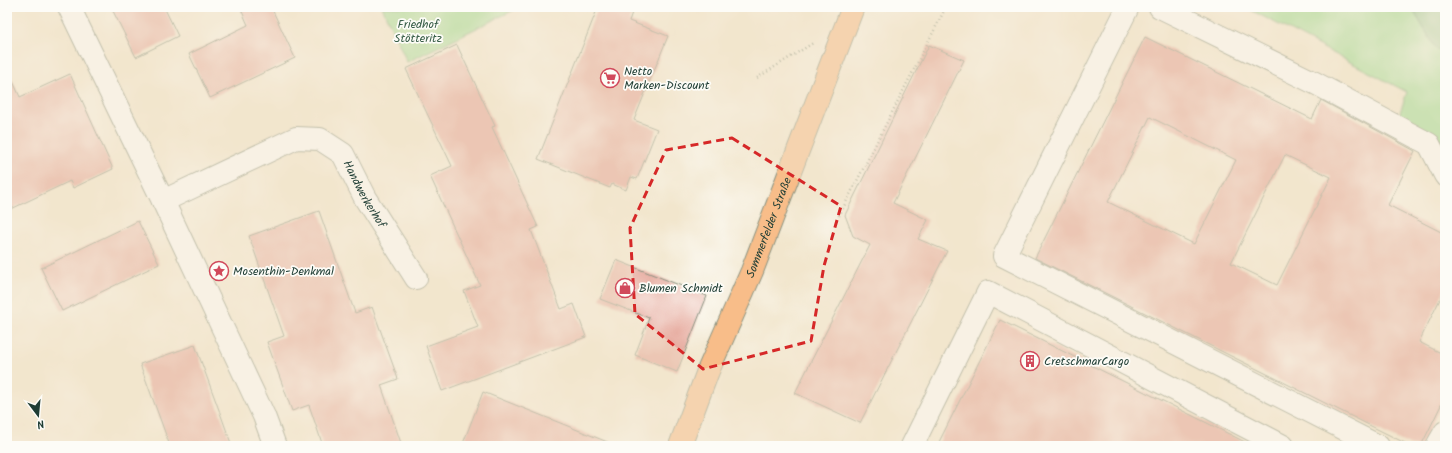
<svg xmlns="http://www.w3.org/2000/svg" width="1452" height="453" viewBox="0 0 1452 453" font-family="Kalam,sans-serif">
  <style>
    .green { fill: #9cdc92; stroke: #5e8c63 }
    .forest { fill: #7dbc7c; stroke: #4e7c58 }
    .building { fill: #e4a194; fill-rule: evenodd }
    .lines { fill: none; stroke-linecap: round; stroke-linejoin: round }
    .minor-casing { stroke: #889280; stroke-width: 24 }
    .major-casing { stroke: #889280; stroke-width: 24 }
    .path { stroke: #889280; stroke-width: 2.5; stroke-dasharray: 1 3; stroke-linecap: butt }
    .minor { stroke: #fff; stroke-width: 22 }
    .major { stroke: #f8bd89; stroke-width: 22 }
    .marked { fill: none; stroke: #d62828; stroke-width: 3; stroke-dasharray: 8 5; stroke-linejoin: round }
    .labels { text-anchor: middle; stroke-width: 3.5; stroke-linejoin: round; paint-order: stroke }
    .park-label { font-size: 12px; fill: #385d47; stroke: #fdfcf7 }
    .poi-label { font-size: 12px; fill: #1f3d34; stroke: #fdfcf7; text-anchor: start }
    .street-label { font-size: 12px; fill: #1f3d34; stroke: #fdfcf7 }
  </style>
  <rect width="100%" height="100%" fill="#fdfcf7"/>
  <filter id="ink" filterUnits="userSpaceOnUse"><feTurbulence type="fractalNoise" baseFrequency=".025" numOctaves="2"/><feDisplacementMap in="SourceGraphic" scale="8" xChannelSelector="R" yChannelSelector="G"/><feConvolveMatrix kernelMatrix="1 2 1 2 8 2 1 2 1" color-interpolation-filters="sRGB"/></filter>
  <filter id="wash" filterUnits="userSpaceOnUse"><feTurbulence type="fractalNoise" baseFrequency=".012" numOctaves="4" result="noise"/><feDisplacementMap in="SourceGraphic" scale="16" xChannelSelector="R" yChannelSelector="G"/><feGaussianBlur stdDeviation="0.9" result="paint"/><feColorMatrix in="noise" values="0 0 0 0 0 0 0 0 0 0 0 0 0 0 0 0 0 1.4 0 .05"/><feComposite in="paint" operator="in"/></filter>
  <g filter="url(#wash)">
    <rect width="100%" height="100%" fill="#f2e6cd"/>
    <!-- green -->
    <path class="green" d="M382 7H520L407 62Z
      M1245 7H1411L1437 50 1445 46V144L1443 141 1399 115 1407 92Z"/>
    <!-- forest -->
    <path class="forest" d="M1411 7H1445V46L1437 50Z"/>
    <g id="blocks">
      <!-- building -->
      <path class="building" d="M111 7H164L178 36 136 57Z
        M240 7H271L295 58 210 98 189 54 248 25Z
        M598 7H634L629 21 668 36 634 120 657 129 637 179 631 177 626 190 612 184 610 188 538 159Z
        M1145 37 1312 119 1321 100 1415 151 1388 205 1445 234V289L1419 342 1445 355V397L1421 446H1411L1035 258ZM1150 117 1236 160 1194 244 1108 202ZM1285 155 1331 177 1277 285 1231 263Z
        M457 45 495 126 492 127 538 227 531 230 561 309 574 304 586 337 442 391 426 346 478 327 464 291 480 285 430 176 452 166 406 69Z
        M929 45 964 60 893 203 928 220 918 239 947 251 860 423 795 393 870 245 853 236 845 215Z
        M7 68 20 97 70 74 113 169 73 188 70 181 7 211Z
        M319 211 355 313 372 307 398 379 381 385 402 446H323L309 405 292 411 267 342 284 336 249 236Z
        M138 221 159 264 62 311 41 268Z
        M616 260 707 296 677 372 635 355 649 318 600 299Z
        M1000 320 1163 401 1253 446H937Z
        M195 345 219 410 232 446H170L140 364Z
        M483 392 615 445V446H462Z"/>
    </g>
  </g>
  <g filter="url(#ink)">
    <use href="#blocks" fill-opacity="0" stroke="#889280" stroke-width="1"/>
    <g class="lines">
      <!-- minor casing -->
      <g class="minor-casing">
        <g id="minor">
          <path d="M69 7 163 201 264 416 275 446"/>
          <path d="M1128 7 1004 256 1378 446"/>
          <path d="M1160 7 1315 83 1429 144 1445 175"/>
          <path id="s1" d="M163 201 296 138 320 139 343 154 365 198 416 278"/>
          <path d="M912 446 988 292 1283 446"/>
          <path d="M1437 446 1445 432"/>
        </g>
      </g>
      <!-- major casing -->
      <g class="major-casing">
        <g id="major">
          <path id="s2" d="M680 446 708 371 752 271 853 7"/>
        </g>
      </g>
      <!-- path -->
      <path class="path" d="M757 78 813 43
        M839 216 946 7"/>
      <!-- minor -->
      <use href="#minor" class="minor"/>
      <!-- major -->
      <use href="#major" class="major"/>
    </g>
  </g>
  <!-- marked area -->
  <path d="M0 0H1452V453H0ZM732 138 841 206 824 266 811 341 703 369 635 314 630 228 666 150Z" fill="#f2e6cd" fill-opacity=".55" fill-rule="evenodd"/>
  <path class="marked" d="M732 138 841 206 824 266 811 341 703 369 635 314 630 228 666 150Z"/>
  <!-- icons -->
  <defs>
    <g id="supermarket-ring" transform="scale(1)"><circle r="9.5" fill="#fdfcf7" stroke="#d1495b" stroke-width="1.5"/><path d="M-6-5.5h2.5l.6 2H6L4.5 2H-2.5L-4.4-4H-6ZM-1.5 3.2a1.3 1.3 0 1 0 .1 0ZM3 3.2a1.3 1.3 0 1 0 .1 0Z" fill="#d1495b"/></g>
    <g id="sight-ring" transform="scale(1)"><circle r="9.5" fill="#fdfcf7" stroke="#d1495b" stroke-width="1.5"/><path d="M0-6L1.8-2.2L6-1.7L2.9 1.2L3.7 5.4L0 3.3L-3.7 5.4L-2.9 1.2L-6-1.7L-1.8-2.2Z" fill="#d1495b"/></g>
    <g id="shop-ring" transform="scale(1)"><circle r="9.5" fill="#fdfcf7" stroke="#d1495b" stroke-width="1.5"/><path d="M-5-2.5h2.3a2.7 3.5 0 0 1 5.4 0H5L5.5 6h-11ZM-1.5-2.5h3a1.5 2.3 0 0 0-3 0Z" fill="#d1495b"/></g>
    <g id="building-ring" transform="scale(1)"><circle r="9.5" fill="#fdfcf7" stroke="#d1495b" stroke-width="1.5"/><path d="M-4-6H4V6H1V3H-1V6H-4ZM-2.5-4.3h1.7v1.8h-1.7ZM.8-4.3h1.7v1.8H.8ZM-2.5-1h1.7V.8h-1.7ZM.8-1h1.7V.8H.8Z" fill="#d1495b"/></g>
  </defs>
  <g fill-rule="evenodd">
    <use href="#supermarket-ring" x="610" y="78"/>
    <use href="#sight-ring" x="219" y="271"/>
    <use href="#shop-ring" x="625" y="288"/>
    <use href="#building-ring" x="1030" y="361"/>
  </g>
  <g class="labels">
    <!-- park labels -->
    <g class="park-label">
      <text x="418" y="28">Friedhof<tspan x="418" dy="14">Stötteritz</tspan></text>
    </g>
    <!-- poi labels -->
    <g class="poi-label">
      <text x="624" y="75">Netto<tspan x="624" dy="14">Marken-Discount</tspan></text>
      <text x="233" y="275">Mosenthin-Denkmal</text>
      <text x="639" y="292">Blumen Schmidt</text>
      <text x="1044" y="365">CretschmarCargo</text>
    </g>
    <!-- street labels -->
    <g class="street-label">
      <text dy="4" stroke="none"><textPath href="#s1" startOffset="244">Handwerkerhof</textPath></text>
      <text dy="4" stroke="none"><textPath href="#s2" startOffset="236">Sommerfelder Straße</textPath></text>
    </g>
  </g>
  <!-- margin -->
  <rect width="1452" height="453" fill="none" stroke="#fdfcf7" stroke-width="24"/>
  <!-- north arrow -->
  <g transform="translate(38 415) rotate(164)" stroke="#fdfcf7" stroke-width="3" paint-order="stroke">
  <path d="M0-3L7 15L0 10L-7 15Z" fill="#1f3d34"/>
  <text y="-6" font-size="11" font-weight="bold" text-anchor="middle" fill="#1f3d34">N</text>
  </g>
</svg>
